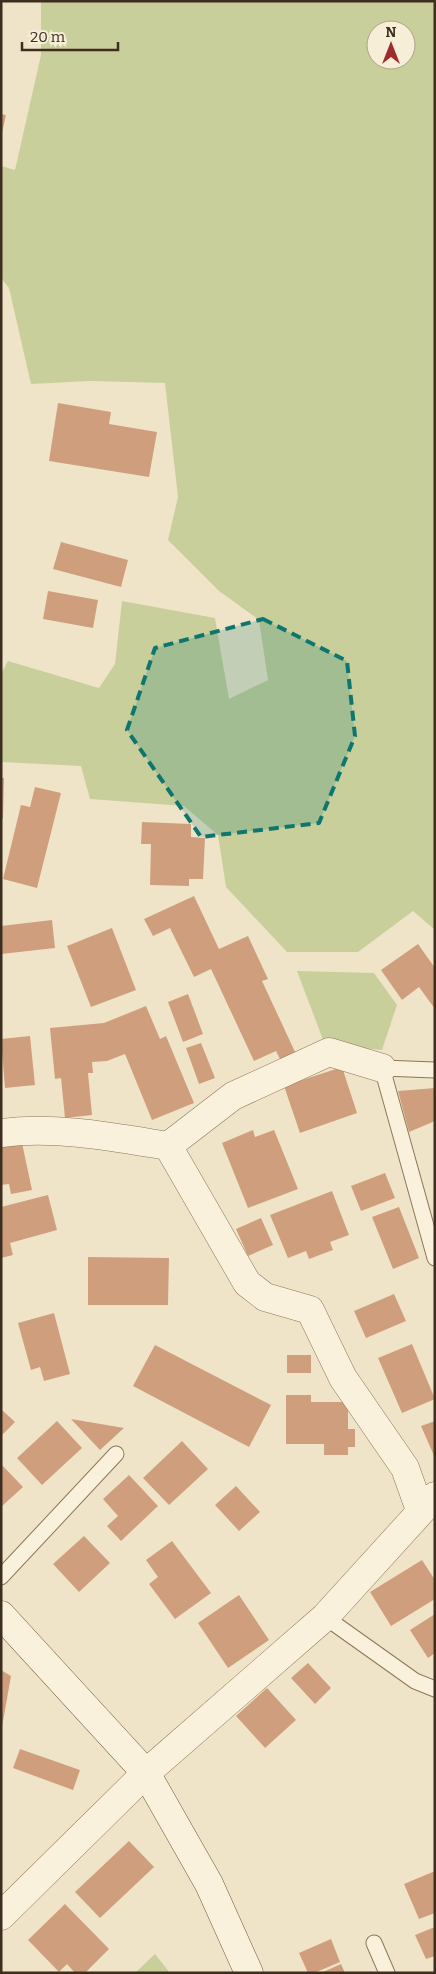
<svg xmlns="http://www.w3.org/2000/svg" width="436" height="1974" viewBox="0 0 436 1974" font-family="Bitter,serif">
  <style>
    .green { fill: #c9cf9b; fill-rule: evenodd }
    .building { fill: #cf9f7d }
    .lines { fill: none; stroke-linecap: round; stroke-linejoin: round }
    .lane-casing { stroke: #8d765c; stroke-width: 17 }
    .street-casing { stroke: #8d765c; stroke-width: 29 }
    .secondary-casing { stroke: #6f573f; stroke-width: 29 }
    .lane { stroke: #faf1dc; stroke-width: 15 }
    .street { stroke: #faf1dc; stroke-width: 28 }
    .secondary { stroke: #faf1dc; stroke-width: 28 }
    .marked { fill: #0f766e; fill-opacity: 0.2; stroke: #0f766e; stroke-width: 4; stroke-dasharray: 10 6; stroke-linejoin: round }
  </style>
  <rect width="100%" height="100%" fill="#f0e4c8"/>
  <!-- green -->
  <path class="green" d="M41 1H435V930L413 911 358 952H287L226 887 218 835 184 806 90 799 81 766 1 762V674L8 661 99 688 115 664 122 601 215 618 229 699 268 680 259 620 219 591 168 540 178 497 165 383 90 381 31 384 9 288 1 278V166L15 170 41 55ZM376 30H406V60H376Z
    M297 971 374 973 397 1005 382 1050 325 1045Z
    M155 1954 170 1973H135Z"/>
  <!-- building -->
  <path class="building" d="M1 114 6 115 2 133H1Z
    M58 403 111 412 109 424 157 432 149 477 49 461Z
    M61 542 128 560 121 587 53 569Z
    M48 591 98 600 93 628 43 619Z
    M1 778H4L3 819H1Z
    M35 787 61 793 37 888 3 879 21 805 30 807Z
    M142 822 191 824V837L205 838 203 879H189V886L150 885 151 844H141Z
    M194 896 219 949 248 936 268 979 262 981 296 1054 281 1061 276 1051 254 1061 211 969 194 977 170 928 153 936 144 919Z
    M52 920 55 948 1 954V926Z
    M112 928 136 990 91 1007 67 946Z
    M418 944 435 968V1009L419 987 402 1000 381 970Z
    M188 994 203 1034 183 1042 168 1002Z
    M146 1006 160 1039 166 1036 194 1103 152 1120 125 1054 107 1061 92 1062 93 1073H88L92 1115 65 1118 61 1078 55 1079 50 1028 104 1023Z
    M30 1036 35 1085 5 1088 1 1039Z
    M201 1043 215 1078 199 1084 186 1048Z
    M342 1067 357 1113 300 1133 284 1086Z
    M435 1088V1121L409 1132 398 1091Z
    M253 1130 255 1137 274 1130 298 1189 248 1208 222 1143Z
    M22 1143 32 1190 11 1194 9 1184 1 1185V1147Z
    M385 1173 395 1198 361 1211 351 1186Z
    M332 1191 349 1235 330 1242 333 1250 309 1259 306 1251 288 1258 270 1215Z
    M48 1195 57 1230 10 1243 13 1255 1 1258V1207Z
    M399 1207 419 1258 393 1269 372 1217Z
    M261 1218 273 1245 248 1256 236 1229Z
    M88 1257 169 1258 168 1305H88Z
    M394 1294 406 1321 366 1338 354 1311Z
    M54 1313 70 1374 44 1381 40 1367 31 1370 18 1323Z
    M412 1344 435 1399 402 1413 378 1358Z
    M155 1345 271 1405 249 1447 133 1386Z
    M287 1355H311V1373H287Z
    M286 1395H311V1402H348V1429H355V1447H348V1455H324V1444H286Z
    M1 1409 15 1422 1 1436Z
    M71 1419 124 1428 100 1450Z
    M57 1421 82 1448 42 1485 17 1458Z
    M435 1421V1458L421 1426Z
    M182 1441 208 1469 169 1505 143 1478Z
    M1 1464 23 1487 1 1507Z
    M129 1475 158 1506 121 1541 107 1526 118 1516 103 1499Z
    M236 1486 260 1512 239 1531 215 1505Z
    M84 1536 110 1563 79 1592 53 1564Z
    M172 1541 211 1593 175 1619 149 1584 158 1577 146 1560Z
    M422 1560 435 1580V1599L391 1626 370 1592Z
    M239 1595 269 1640 228 1668 198 1623Z
    M435 1614V1653L428 1658 410 1630Z
    M308 1663 331 1688 315 1704 291 1678Z
    M1 1670 11 1676 2 1727H1Z
    M267 1688 296 1720 265 1748 236 1716Z
    M20 1749 80 1770 73 1790 13 1768Z
    M129 1841 154 1867 100 1918 75 1892Z
    M435 1871V1913L419 1919 404 1884Z
    M65 1904 109 1949 85 1973H75L67 1964 59 1972 28 1940Z
    M435 1927V1956L426 1959 415 1935Z
    M331 1939 340 1962 314 1973H308L299 1953Z
    M341 1964 345 1973H321Z"/>
  <g class="lines">
    <!-- lane casing -->
    <g class="lane-casing">
      <path id="lane" d="M435 1070 382 1068 435 1258
        M1 1577 116 1454
        M325 1617 415 1681 435 1689
        M374 1943 387 1973"/>
    </g>
    <!-- street casing -->
    <g class="street-casing">
      <path id="street" d="M1 1133C57 1126 113 1137 168 1146L233 1096 329 1052 382 1068
        M168 1146 247 1283 265 1297 310 1310 343 1378 405 1468 420 1510
        M1 1916 146 1773 325 1617 435 1496"/>
    </g>
    <!-- secondary casing -->
    <g class="secondary-casing">
      <path id="secondary" d="M1 1615 146 1773 209 1884 249 1973"/>
    </g>
    <!-- lane -->
    <use href="#lane" class="lane"/>
    <!-- street -->
    <use href="#street" class="street"/>
    <!-- secondary -->
    <use href="#secondary" class="secondary"/>
  </g>
  <!-- marked area -->
  <path class="marked" d="M263 619 347 661 355 736 319 823 201 837 127 730 155 648Z"/>
  <!-- border -->
  <rect width="436" height="1974" fill="none" stroke="#3d2e20" stroke-width="5"/>
  <!-- north arrow -->
  <g transform="translate(391 45)"><circle r="24" fill="#f7eed8" stroke="#ada18e"/>
  <path d="M0-4L9 19L0 12L-9 19Z" fill="#9e2a2b"/>
  <text y="-8" font-size="14" font-weight="bold" text-anchor="middle" fill="#3d2e20">N</text>
  </g>
  <!-- scale -->
  <path d="M22 42v8h96v-8" fill="none" stroke="#3d2e20" stroke-width="2.5"/>
  <text x="30" y="42" font-size="15" fill="#3d2e20" stroke="#f7eed8" stroke-width="4" paint-order="stroke">20 m</text>
</svg>
